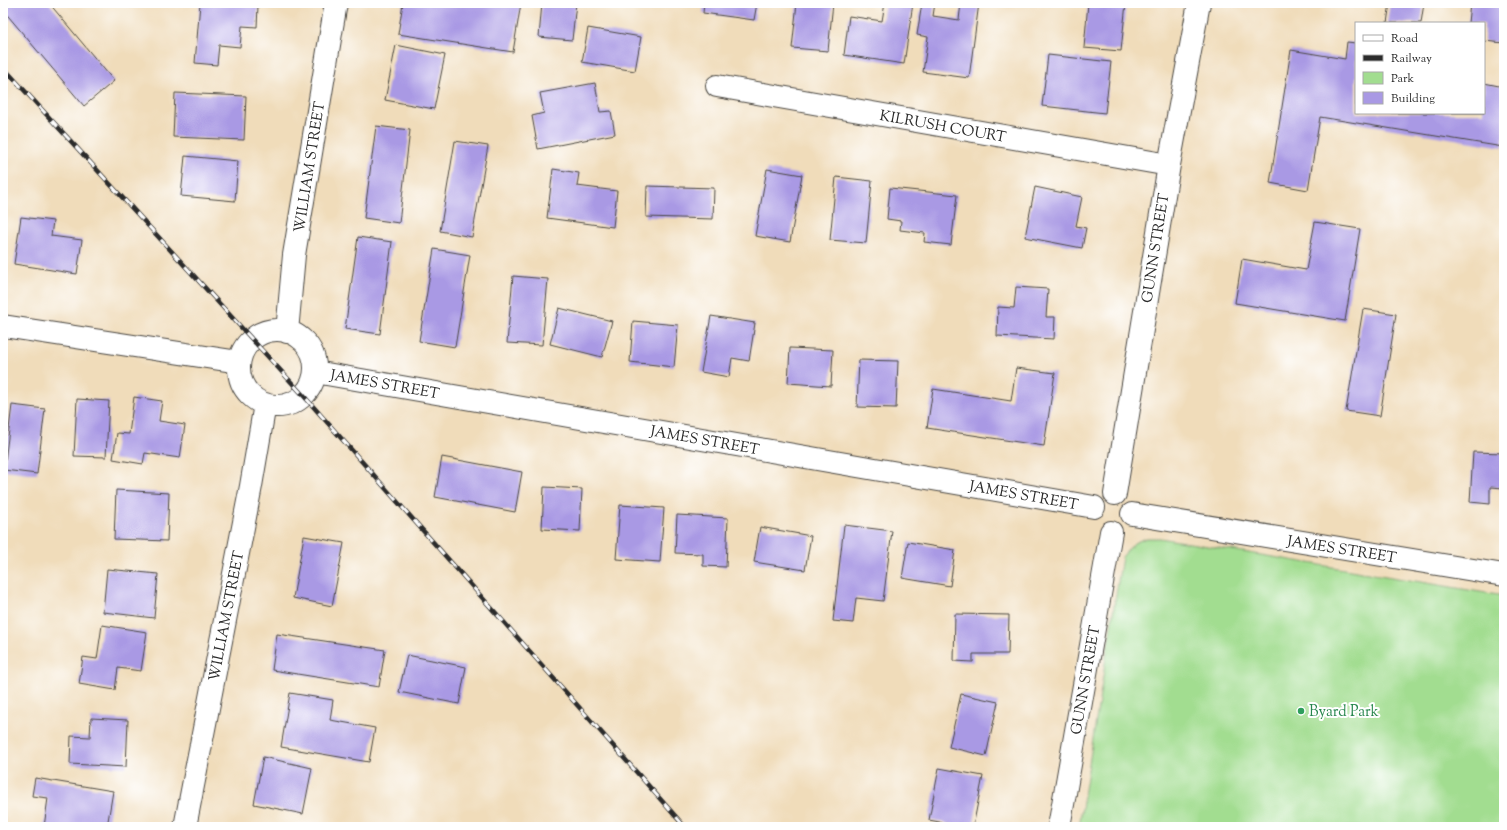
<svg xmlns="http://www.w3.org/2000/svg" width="1507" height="830" viewBox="0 0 1507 830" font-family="'Sorts Mill Goudy',serif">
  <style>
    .green { fill: #a2dd90; stroke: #66845e }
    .building { fill: #a999e4 }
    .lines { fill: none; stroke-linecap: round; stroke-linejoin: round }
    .minor-casing { stroke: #494640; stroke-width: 24 }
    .tertiary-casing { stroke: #494640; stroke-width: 24 }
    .minor { stroke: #fff; stroke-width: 22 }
    .tertiary { stroke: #fff; stroke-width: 22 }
    .rail-casing { stroke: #2b2b2b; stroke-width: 4.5 }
    .rail { stroke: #fff; stroke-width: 3; stroke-dasharray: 9; stroke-linecap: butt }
    .leisure-dot { fill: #2e9e5b; stroke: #fff; stroke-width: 1.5 }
    .labels { text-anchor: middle; stroke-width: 4; stroke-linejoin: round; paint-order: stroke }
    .street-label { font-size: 15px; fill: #2b2b2b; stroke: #fff }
    .leisure-label { font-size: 15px; fill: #27864d; stroke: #fff; text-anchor: start }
  </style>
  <rect width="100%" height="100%" fill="#fff"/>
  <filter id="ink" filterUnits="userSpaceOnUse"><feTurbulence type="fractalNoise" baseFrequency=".025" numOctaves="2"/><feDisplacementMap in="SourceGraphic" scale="8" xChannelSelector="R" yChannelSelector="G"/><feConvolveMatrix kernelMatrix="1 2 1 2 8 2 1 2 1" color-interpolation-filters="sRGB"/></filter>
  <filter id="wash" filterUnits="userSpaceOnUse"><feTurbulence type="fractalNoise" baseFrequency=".012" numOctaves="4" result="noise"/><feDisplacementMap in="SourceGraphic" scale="16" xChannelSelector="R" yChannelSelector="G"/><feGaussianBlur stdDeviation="0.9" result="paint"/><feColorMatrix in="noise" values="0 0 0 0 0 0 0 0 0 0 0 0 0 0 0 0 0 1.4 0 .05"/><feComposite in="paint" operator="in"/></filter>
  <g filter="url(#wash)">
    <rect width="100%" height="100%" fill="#f0dcba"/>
    <!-- green -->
    <path class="green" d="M1146 538H1160L1504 596V827H1079L1122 557 1134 543Z"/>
    <g id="blocks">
      <!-- building -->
      <path class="building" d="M3 3H49L114 81 84 106 3 10Z
        M200 3H221L258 6 257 27 242 26 240 47 219 45 217 65 195 63Z
        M403 3H521L513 52 398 34Z
        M542 3H576L572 40 539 37Z
        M704 3H757L754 20 703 13Z
        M797 3H833L828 51 792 48Z
        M885 3H913L904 64 844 55 849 16 882 21Z
        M922 3H935L933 16 959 20 961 3H979L969 78 923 72 928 37 917 35Z
        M1088 3H1126L1121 51 1084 48Z
        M1390 3H1424L1421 23H1387Z
        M1470 3H1504V43L1484 41V23H1468Z
        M588 28 641 37 635 71 582 62Z
        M1347 42 1356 43V113H1484V83L1504 87 1503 147 1320 117 1308 190 1270 183 1291 50 1345 59Z
        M396 45 445 55 434 109 385 100Z
        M1048 55 1111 62 1105 113 1042 106Z
        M595 83 600 112 611 111 615 134 538 149 532 116 544 113 540 93Z
        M175 93 246 96 244 140 173 137Z
        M376 126 410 130 399 223 364 218Z
        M455 141 488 146 472 237 440 231Z
        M185 156 238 161 235 201 181 196Z
        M553 169 579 173 577 186 617 191 613 227 547 218Z
        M767 169 802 175 790 242 755 236Z
        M836 177 872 181 866 243 830 240Z
        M647 186 714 188 713 219 646 217Z
        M1035 187 1082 197 1076 226 1086 228 1082 248 1025 237Z
        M890 188 957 195 951 245 924 242 925 233 900 230 901 221 887 219Z
        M21 217 53 221 51 236 82 240 77 274 14 264Z
        M1315 222 1360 229 1345 321 1235 303 1242 259 1306 270Z
        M358 237 392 242 380 334 345 329Z
        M434 249 470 255 455 347 419 341Z
        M513 276 548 279 542 345 507 343Z
        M1016 287 1048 289 1046 317H1055L1054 339 997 336 998 307 1014 308Z
        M559 308 612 321 602 357 550 344Z
        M1363 309 1396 314 1380 416 1346 411Z
        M711 316 755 323 749 361 732 358 729 377 701 372Z
        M633 321 678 325 674 367 630 362Z
        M790 348 833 350 831 386 788 383Z
        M859 360 898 361 896 408 857 407Z
        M1016 368 1055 373 1044 446 927 428 933 389 1011 401Z
        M134 397 162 401 159 421 185 425 180 458 145 453 143 464 113 459 117 433 129 434Z
        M77 399 109 401 106 457 74 456Z
        M12 405 45 409 37 474 4 470Z
        M1473 452 1504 453V488L1490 487V504L1470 502Z
        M442 457 522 472 515 512 435 497Z
        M544 487 582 489 580 531 542 529Z
        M116 490 169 493 167 541 114 539Z
        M620 505 664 508 660 562 616 559Z
        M677 515 728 518 726 567 703 566V554L675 553Z
        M844 525 892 531 883 601 856 598 853 623 833 621Z
        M760 527 811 536 805 570 754 562Z
        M304 536 344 543 332 606 293 598Z
        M908 542 955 550 950 586 902 578Z
        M107 569 158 574 154 618 103 612Z
        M955 614 1009 615 1008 654H973V662L954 661Z
        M102 625 147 632 141 671 118 668 115 690 79 684 83 657 97 659Z
        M277 634 385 650 379 687 272 670Z
        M407 655 466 667 459 704 399 692Z
        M290 693 333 700 330 720 375 728 369 762 281 747Z
        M961 694 998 702 986 756 949 747Z
        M91 718 128 720 126 767 70 764 71 736 90 737Z
        M263 757 312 768 303 814 254 804Z
        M939 768 983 776 973 827H965L929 820Z
        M35 778 113 791 107 827H44L48 798 32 796Z"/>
    </g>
  </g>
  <g filter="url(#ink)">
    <use href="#blocks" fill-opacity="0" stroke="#494640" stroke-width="1"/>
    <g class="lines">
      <!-- minor casing -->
      <g class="minor-casing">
        <path id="minor" d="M717 86 1169 165
          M3 326 239 362
          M315 372 1094 507
          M1115 494 1169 165 1199 3
          M1132 514 1504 575
          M1059 827 1111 532"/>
      </g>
      <!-- tertiary casing -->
      <g class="tertiary-casing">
        <path id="tertiary" d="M239 368a38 38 0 1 1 76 0a38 38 0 1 1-76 0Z
          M287 332 294 255 336 3
          M185 827 251 486 265 404"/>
      </g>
      <!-- minor -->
      <use href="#minor" class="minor"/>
      <!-- tertiary -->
      <use href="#tertiary" class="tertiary"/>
      <!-- rail casing -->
      <g class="rail-casing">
        <path id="rail" d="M3 67 303 395 685 827"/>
      </g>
      <!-- rail -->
      <use href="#rail" class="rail"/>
    </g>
  </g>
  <!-- markers -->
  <circle class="leisure-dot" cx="1301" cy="711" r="4"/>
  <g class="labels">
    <!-- street labels -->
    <g class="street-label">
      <text transform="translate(943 126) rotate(10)" y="5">KILRUSH COURT</text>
      <text transform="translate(309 167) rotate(-81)" y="5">WILLIAM STREET</text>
      <text transform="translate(1155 248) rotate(-81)" y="5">GUNN STREET</text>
      <text transform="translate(385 384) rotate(10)" y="5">JAMES STREET</text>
      <text transform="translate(705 440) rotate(10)" y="5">JAMES STREET</text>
      <text transform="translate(1024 495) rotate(10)" y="5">JAMES STREET</text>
      <text transform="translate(1342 549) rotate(9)" y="5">JAMES STREET</text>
      <text transform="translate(226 616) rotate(-79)" y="5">WILLIAM STREET</text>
      <text transform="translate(1085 680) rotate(-80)" y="5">GUNN STREET</text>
    </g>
    <!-- leisure labels -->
    <g class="leisure-label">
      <text x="1309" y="716">Byard Park</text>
    </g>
  </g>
  <!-- margin -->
  <rect width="1507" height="830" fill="none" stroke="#fff" stroke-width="16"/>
  <!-- legend -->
  <rect x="1355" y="22" width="130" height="92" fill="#ffffff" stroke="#aaaaaa"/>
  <rect x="1363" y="35" width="20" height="6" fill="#ffffff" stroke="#aaaaaa"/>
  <text x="1391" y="42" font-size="12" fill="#2b2b2b">Road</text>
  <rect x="1363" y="55" width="20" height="6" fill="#2b2b2b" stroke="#aaaaaa"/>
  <text x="1391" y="62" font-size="12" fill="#2b2b2b">Railway</text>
  <rect x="1363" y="72" width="20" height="12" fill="#a2dd90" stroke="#aaaaaa"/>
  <text x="1391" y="82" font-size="12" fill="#2b2b2b">Park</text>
  <rect x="1363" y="92" width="20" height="12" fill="#a999e4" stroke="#aaaaaa"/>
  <text x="1391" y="102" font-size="12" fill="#2b2b2b">Building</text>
</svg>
